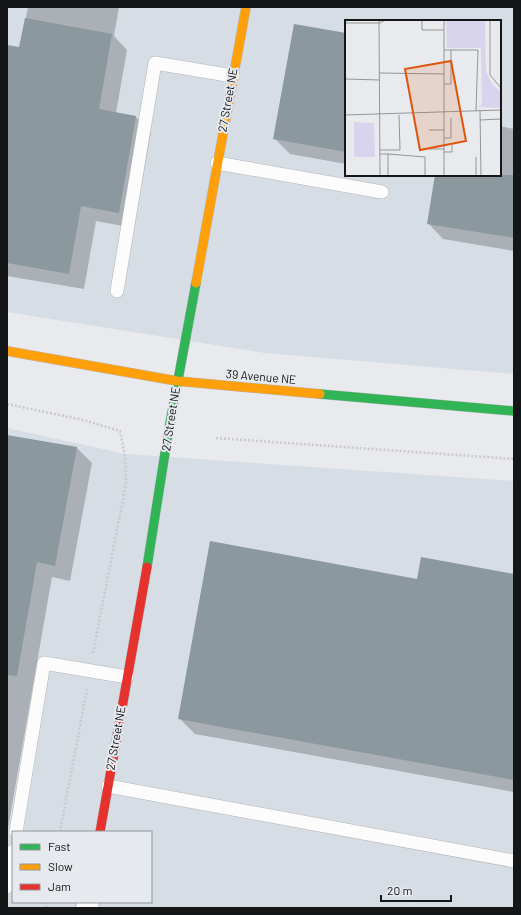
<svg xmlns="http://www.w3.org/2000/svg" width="521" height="915" viewBox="0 0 521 915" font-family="Barlow,sans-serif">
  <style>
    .built { fill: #d6dde4; fill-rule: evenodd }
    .shadow { fill: #0003 }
    .building { fill: #8b989d }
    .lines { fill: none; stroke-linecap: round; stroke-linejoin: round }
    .lane-casing { stroke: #b5b6b8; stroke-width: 14 }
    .street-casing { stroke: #b5b6b8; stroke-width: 24 }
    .fast-casing { stroke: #b5b6b8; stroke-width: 10 }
    .slow-casing { stroke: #b5b6b8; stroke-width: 10 }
    .jam-casing { stroke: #b5b6b8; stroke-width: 10 }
    .path { stroke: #cacacc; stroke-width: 2.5; stroke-dasharray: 2 2; stroke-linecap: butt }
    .lane { stroke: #fcfcfc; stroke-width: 13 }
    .street { stroke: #fcfcfc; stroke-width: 22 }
    .fast { stroke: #30b455; stroke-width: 9 }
    .slow { stroke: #ff9f0a; stroke-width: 9 }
    .jam { stroke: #e5322d; stroke-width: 9 }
    .labels { text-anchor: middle; stroke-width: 4; stroke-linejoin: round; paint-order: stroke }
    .street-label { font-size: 12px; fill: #151618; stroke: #e6eaef }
    .inset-road { fill: none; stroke: #949598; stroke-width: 1 }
    .view { fill: #dd560d; fill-opacity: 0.15; stroke: #dd560d; stroke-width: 2 }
    .inset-edge { fill: none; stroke: #151618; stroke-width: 2 }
  </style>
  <rect width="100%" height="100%" fill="#e8eaed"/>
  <!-- built -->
  <path class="built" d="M7 7H514V374L265 353 7 312ZM346 21H500V175H346Z
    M7 428 125 454 514 481V908H7ZM13 832H151V902H13Z"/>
  <!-- shadow -->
  <path class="shadow" d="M28 7H119L114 36 127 50 116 113 135 116 151 132 134 228 96 221 84 289 7 276V46L20 48Z
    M346 34V164L290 154 274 138Z
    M500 126 514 129V251L443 239 428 223 436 175H500Z
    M7 436 77 448 92 463 70 581 52 577 7 834Z
    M514 575V792L195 734 179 718 418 580Z"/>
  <!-- building -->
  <path class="building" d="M25 18 112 34 99 109 136 116 119 213 81 206 69 274 7 263V45L19 47Z
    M294 24 346 33V152L273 139Z
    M435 175H514V238L427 224Z
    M7 435 77 447 55 566 37 562 17 676 7 675Z
    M210 541 417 579 421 557 514 574V780L178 719Z"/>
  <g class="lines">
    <!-- lane casing -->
    <g class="lane-casing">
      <path id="lane" d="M217 163 382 192
        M117 291 155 63 233 76
        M108 786 514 861
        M16 832 44 663 127 677
        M7 887 13 851"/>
    </g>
    <!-- street casing -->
    <g class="street-casing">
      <path id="street" d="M87 908 88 902"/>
    </g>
    <!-- fast casing -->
    <g class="fast-casing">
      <path id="fast" d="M320 394 514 411
        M147 567 168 434 196 283"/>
    </g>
    <!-- slow casing -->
    <g class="slow-casing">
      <path id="slow" d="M196 283 246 7
        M7 351 177 381 320 394"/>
    </g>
    <!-- jam casing -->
    <g class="jam-casing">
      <path id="jam" d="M100 832 147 567"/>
    </g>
    <!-- path -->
    <path class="path" d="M7 404 83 420 120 431 125 456 126 484 93 653
      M216 438 514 459
      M60 832 87 689
      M46 908 47 902"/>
    <!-- lane -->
    <use href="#lane" class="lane"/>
    <!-- street -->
    <use href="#street" class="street"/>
    <!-- fast -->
    <use href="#fast" class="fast"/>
    <!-- slow -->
    <use href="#slow" class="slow"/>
    <!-- jam -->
    <use href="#jam" class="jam"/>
  </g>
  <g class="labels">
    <!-- street labels -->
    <g class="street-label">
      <text transform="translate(228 100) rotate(-80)" y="4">27 Street NE</text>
      <text transform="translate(261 377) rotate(5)" y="4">39 Avenue NE</text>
      <text transform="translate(171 419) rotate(-81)" y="4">27 Street NE</text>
      <text transform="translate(116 738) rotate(-80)" y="4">27 Street NE</text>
    </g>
  </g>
  <!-- overview -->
  <g transform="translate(345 20)">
    <rect width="156" height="156" fill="#e8eaed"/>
    <path d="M101 0H140L141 51 147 64 156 72V88L133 87 137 84 136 28H102ZM9 102 29 103 30 137H9Z" fill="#d9d4ee"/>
    <path class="inset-road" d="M34 0 35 156M77 0V10H99M145 0V55L156 68M0 3H35L40 0M99 30H133L131 91M35 53 99 54M0 59 35 60M99 64H106V30M135 91 136 156M0 95 156 90M135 100 156 99M84 110H99M99 118H106V98M84 129H99M35 130H55L54 95M99 132H107V125M35 134H43V156M43 134 80 137V156M131 137V156M99 156V0"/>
    <path class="view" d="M106 41 121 121 75 130 60 49Z"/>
    <rect width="156" height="156" class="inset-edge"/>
  </g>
  <!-- border -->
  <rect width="521" height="915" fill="none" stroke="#151618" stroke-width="16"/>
  <!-- legend -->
  <rect x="12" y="831" width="140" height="72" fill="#e6eaef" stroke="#929599"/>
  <rect x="20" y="844" width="20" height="6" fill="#30b455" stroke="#929599"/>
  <text x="48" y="851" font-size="12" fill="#151618">Fast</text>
  <rect x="20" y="864" width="20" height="6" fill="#ff9f0a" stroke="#929599"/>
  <text x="48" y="871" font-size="12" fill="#151618">Slow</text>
  <rect x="20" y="884" width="20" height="6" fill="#e5322d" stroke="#929599"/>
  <text x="48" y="891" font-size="12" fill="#151618">Jam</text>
  <!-- scale -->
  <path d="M381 895v6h70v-6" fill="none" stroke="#151618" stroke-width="2"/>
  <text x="387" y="895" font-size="12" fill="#151618" stroke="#e6eaef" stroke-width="3" paint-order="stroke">20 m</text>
</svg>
